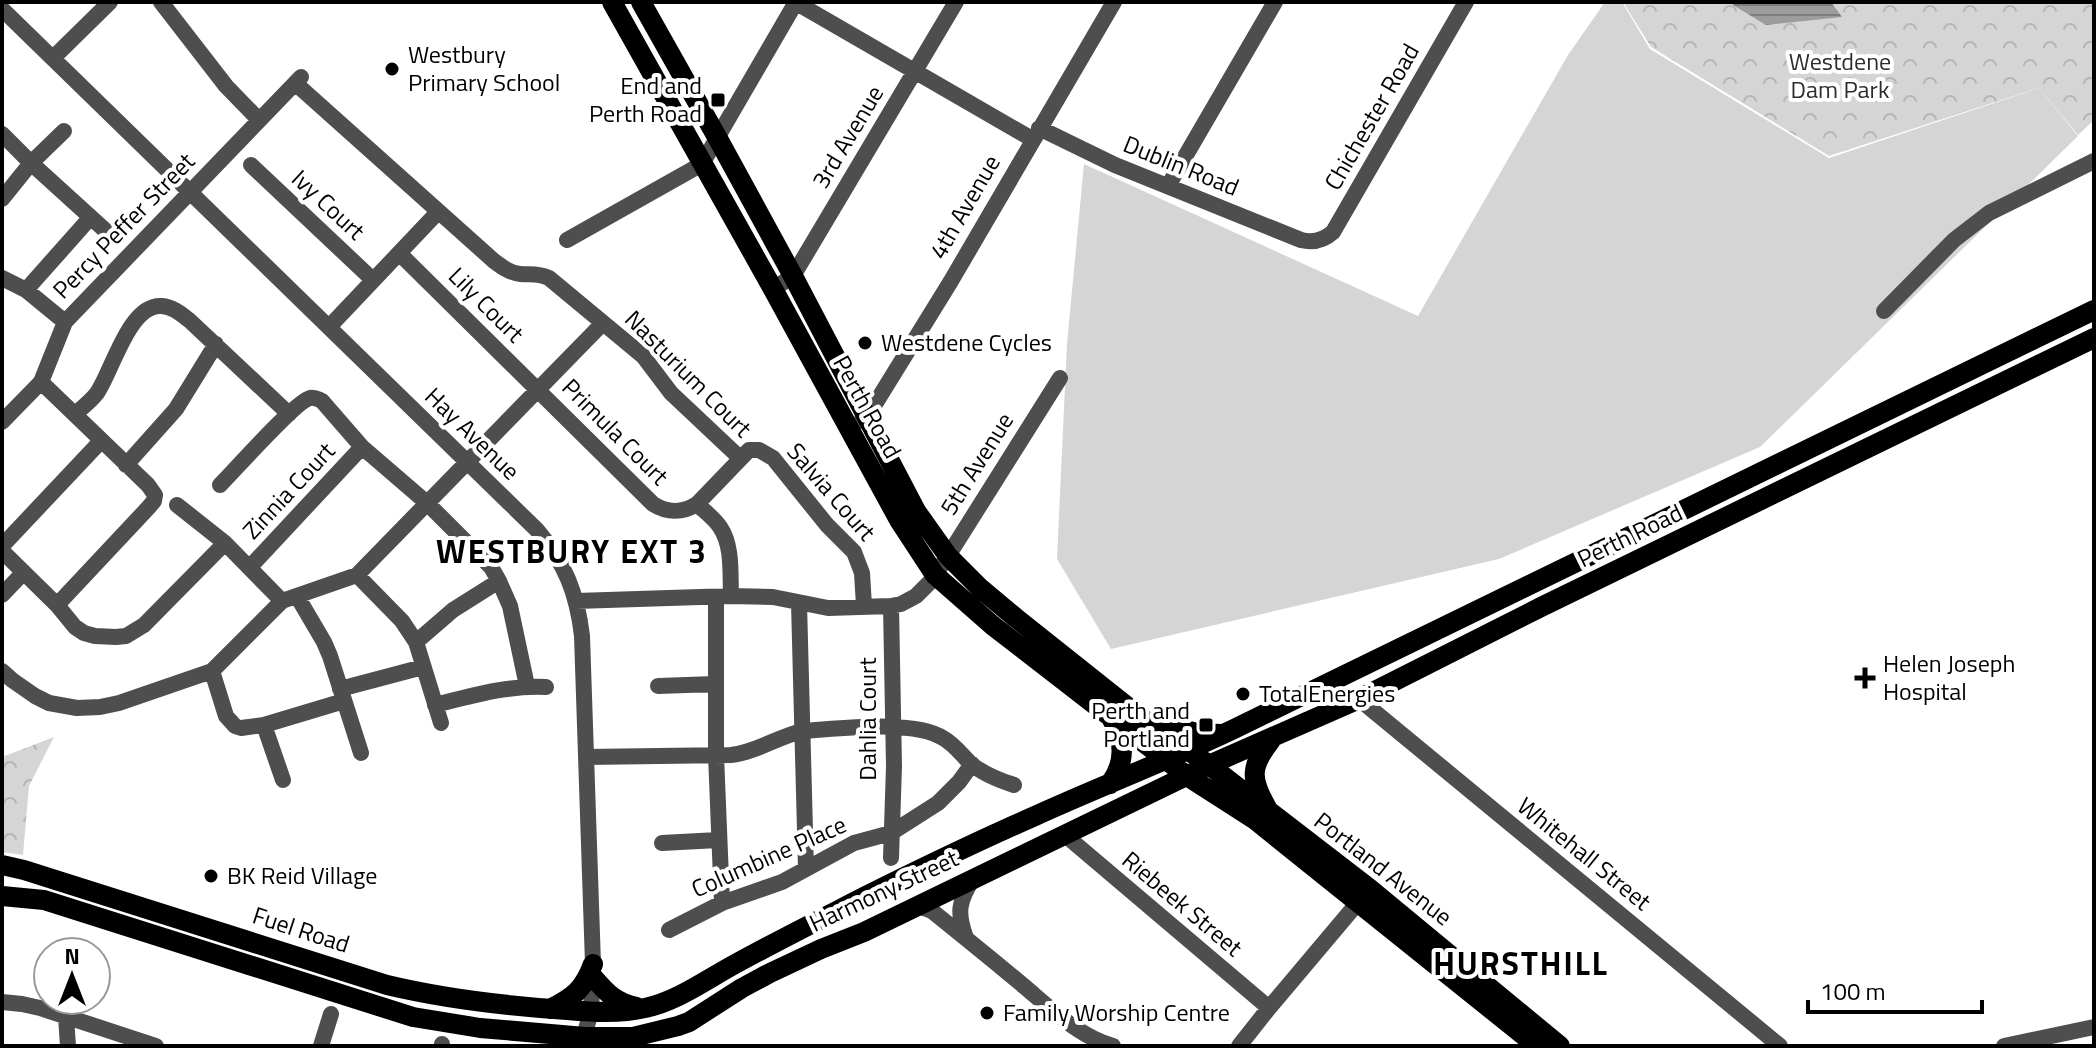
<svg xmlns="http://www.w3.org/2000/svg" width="2096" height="1048" viewBox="0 0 2096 1048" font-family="'Titillium Web',sans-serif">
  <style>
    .forest { fill: url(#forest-crowns) }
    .garden { fill: #d5d5d5 }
    .water { fill: url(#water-rules) }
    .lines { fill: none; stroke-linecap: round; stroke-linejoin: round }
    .minor { stroke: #4e4e4e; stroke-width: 16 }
    .major { stroke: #000; stroke-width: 20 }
    .poi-dot { fill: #000; stroke: #fff; stroke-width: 3 }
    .labels { text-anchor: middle; stroke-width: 8; stroke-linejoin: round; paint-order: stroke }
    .poi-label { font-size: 24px; fill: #000; stroke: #fff; text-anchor: start }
    .park-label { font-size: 24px; fill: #2c2c2c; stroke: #fff }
    .street-label { font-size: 24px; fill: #000; stroke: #fff }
    .district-label { font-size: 32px; font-weight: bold; letter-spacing: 2px; fill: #000; stroke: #fff }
  </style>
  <defs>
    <pattern id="forest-crowns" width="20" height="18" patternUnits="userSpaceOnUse" patternTransform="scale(2)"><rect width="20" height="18" fill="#d5d5d5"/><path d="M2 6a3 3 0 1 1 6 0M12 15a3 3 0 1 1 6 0" fill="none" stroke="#b5b5b5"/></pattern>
    <pattern id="water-rules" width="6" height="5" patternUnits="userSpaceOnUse" patternTransform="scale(2)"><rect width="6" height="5" fill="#9c9c9c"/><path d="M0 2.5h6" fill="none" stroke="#7d7d7d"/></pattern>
  </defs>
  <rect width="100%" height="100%" fill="#fff"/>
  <!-- forest -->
  <path class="forest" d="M1623 2H2094V120L2078 135 2039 88 1829 156 1651 47Z
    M54 737 29 786 23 855 2 852V757Z"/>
  <!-- garden -->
  <path class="garden" d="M1605 2H1622L1650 49 1829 158 2039 88 2078 136 1760 447 1499 559 1111 649 1057 559 1067 344 1084 164 1418 316 1568 55Z"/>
  <!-- water -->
  <path class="water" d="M1733 2H1831L1842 17 1766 25 1733 5Z"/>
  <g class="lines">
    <!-- minor -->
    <path class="minor" d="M161 2 226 86 259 120
      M795 2 1032 139
      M2 9 537 530C565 563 577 593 582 636L593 964 591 1012 581 1046
      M53 58 110 2
      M295 83 494 261C502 267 510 273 520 274 531 275 538 273 549 278L643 356 671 393 740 458
      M1039 128 1115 165 1301 240C1313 243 1323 241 1333 232L1466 2
      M2 134 31 163 107 232
      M251 165 373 280
      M1168 186 1275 2
      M2 199 31 163 64 131
      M567 240 702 164 796 2
      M400 254 653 504C667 513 683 513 697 504 704 511 714 518 720 527 733 546 730 574 731 596
      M2 278 26 290 65 322
      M773 289 793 276 956 2
      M26 290 90 218
      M1884 311 1954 240 1989 213 2094 161
      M329 327 438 212
      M41 382 148 485 155 495 154 501 148 508 57 605
      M75 414C82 408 91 401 97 393 112 372 129 303 162 306 173 307 181 314 189 320L289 414
      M861 421 867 417 951 281 1114 2
      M2 422 41 382 65 322 301 77
      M126 465 176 409 216 344
      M220 485C234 471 296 401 310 398 316 397 317 399 322 401L362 447 427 503 491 567 499 581 510 606 527 686
      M697 504 749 450H759L773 458 827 525 854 552 862 573 864 606
      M177 505 225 543 282 601
      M2 546 101 441
      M2 551 57 605 75 627 84 633 95 636 116 637 126 636 144 625 225 543
      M250 567 362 447
      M357 575 402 621 416 642 441 723
      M2 595 23 573
      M297 596 324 642 330 656 361 753
      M716 598V755L722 903
      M576 601 731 596 773 597 828 608 891 606 901 604 916 596 930 582 948 556 1060 378
      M799 603 806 869
      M416 642 453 610 499 581
      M2 671 12 680 35 696 49 703 77 708 100 707 119 703 212 671 282 601 357 575 603 323
      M212 671 226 716 235 726 241 728 264 725 344 701
      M658 686 715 684
      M340 689 423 667
      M1359 699 1780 1046
      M435 705C471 696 508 685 546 687
      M264 725 283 780
      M586 757 731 755C756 752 778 737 802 731 838 729 913 719 943 738 954 744 961 754 970 763 983 774 998 780 1014 785
      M1065 835 1269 1008
      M662 843 718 840
      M891 858 894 766 891 606
      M918 906 932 911C963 936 994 961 1025 987 1051 1009 1080 1037 1113 1046
      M669 930 722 903 782 882 854 843 891 833 938 803 959 782 972 764
      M966 938C957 913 958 902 973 879
      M2 1002 22 1004 40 1008 156 1046
      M66 1017 68 1046
      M321 1046 331 1014
      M442 1046V1044
      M1239 1046 1269 1008 1366 893
      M2004 1046 2094 1027"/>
    <!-- major -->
    <path class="major" d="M612 2 773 289 899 520 935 575 992 625 1187 776 1254 819 1537 1046
      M641 2 717 137 793 276 916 511 948 556 980 588 1016 618 1143 719 1209 765 1370 889 1560 1046
      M1158 723 1197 733 1221 734
      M1110 784C1126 762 1125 740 1111 718
      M1267 808C1250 778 1250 767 1271 740
      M2 865 24 870 387 985C446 999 506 1006 567 1010 592 1012 620 1014 645 1008 678 1001 707 979 737 963 779 940 823 918 866 896 922 868 978 841 1035 816 1101 786 1169 760 1234 729L2094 310
      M2 896 44 900 413 1017 480 1028 585 1037H633L678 1026 689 1022 742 988 770 973 821 949 864 932 1209 765 1359 699 1541 607 2094 338
      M592 976C606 992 615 1003 637 1007
      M550 1009C574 997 584 989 593 964"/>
  </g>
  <!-- markers -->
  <g class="poi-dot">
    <circle cx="392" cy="69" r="8"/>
    <rect x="710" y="92" width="16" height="16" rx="4"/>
    <circle cx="865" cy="343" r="8"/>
    <path d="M1861 666h8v8h8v8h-8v8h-8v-8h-8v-8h8z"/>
    <circle cx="1243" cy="694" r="8"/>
    <rect x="1198" y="717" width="16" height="16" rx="4"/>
    <circle cx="211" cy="876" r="8"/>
    <circle cx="987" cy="1013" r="8"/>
  </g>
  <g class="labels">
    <!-- poi labels -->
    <g class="poi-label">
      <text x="408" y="63">Westbury<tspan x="408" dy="28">Primary School</tspan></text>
      <text x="702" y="94" text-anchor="end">End and<tspan x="702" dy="28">Perth Road</tspan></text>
      <text x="881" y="351">Westdene Cycles</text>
      <text x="1883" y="672">Helen Joseph<tspan x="1883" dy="28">Hospital</tspan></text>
      <text x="1259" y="702">TotalEnergies</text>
      <text x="1190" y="719" text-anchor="end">Perth and<tspan x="1190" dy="28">Portland</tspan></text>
      <text x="227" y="884">BK Reid Village</text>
      <text x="1003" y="1021">Family Worship Centre</text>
    </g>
    <!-- park labels -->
    <g class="park-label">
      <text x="1840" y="70">Westdene<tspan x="1840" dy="28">Dam Park</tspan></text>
    </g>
    <!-- street labels -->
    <g class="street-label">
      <text transform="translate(1372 117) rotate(-60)" y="8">Chichester Road</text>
      <text transform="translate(848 137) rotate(-59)" y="8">3rd Avenue</text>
      <text transform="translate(1181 166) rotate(22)" y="8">Dublin Road</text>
      <text transform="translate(328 205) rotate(43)" y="8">Ivy Court</text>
      <text transform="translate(965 207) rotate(-60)" y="8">4th Avenue</text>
      <text transform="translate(124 226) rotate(-46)" y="8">Percy Peffer Street</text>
      <text transform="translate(486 305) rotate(45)" y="8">Lily Court</text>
      <text transform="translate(688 374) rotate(45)" y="8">Nasturium Court</text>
      <text transform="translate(867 407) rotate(61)" y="8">Perth Road</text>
      <text transform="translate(615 432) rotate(45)" y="8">Primula Court</text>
      <text transform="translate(472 434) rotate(44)" y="8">Hay Avenue</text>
      <text transform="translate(977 464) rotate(-58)" y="8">5th Avenue</text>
      <text transform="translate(289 491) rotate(-47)" y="8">Zinnia Court</text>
      <text transform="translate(831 492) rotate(49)" y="8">Salvia Court</text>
      <text transform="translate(1630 536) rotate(-26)" y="8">Perth Road</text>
      <text transform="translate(868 719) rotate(-90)" y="8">Dahlia Court</text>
      <text transform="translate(1584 854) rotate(39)" y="8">Whitehall Street</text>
      <text transform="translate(769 857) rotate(-24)" y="8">Columbine Place</text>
      <text transform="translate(1383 869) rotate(38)" y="8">Portland Avenue</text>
      <text transform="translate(884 891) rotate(-25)" y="8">Harmony Street</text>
      <text transform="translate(1182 904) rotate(40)" y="8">Riebeek Street</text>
      <text transform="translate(301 930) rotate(18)" y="8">Fuel Road</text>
    </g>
    <!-- district labels -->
    <g class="district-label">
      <text x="572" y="563">WESTBURY EXT 3</text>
      <text x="1521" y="975">HURSTHILL</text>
    </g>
  </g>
  <!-- border -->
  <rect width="2096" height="1048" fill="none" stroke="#000000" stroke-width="8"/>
  <!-- north arrow -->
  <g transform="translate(72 976)"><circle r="38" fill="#ffffff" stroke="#999999" stroke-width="2"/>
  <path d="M0-6L14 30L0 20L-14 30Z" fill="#000000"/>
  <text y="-12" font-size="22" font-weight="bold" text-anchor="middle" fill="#000000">N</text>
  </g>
  <!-- scale -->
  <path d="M1808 1000v12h174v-12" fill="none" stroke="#000000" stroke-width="4"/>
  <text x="1820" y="1000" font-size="24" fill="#000000" stroke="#ffffff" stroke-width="6" paint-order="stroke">100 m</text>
</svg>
